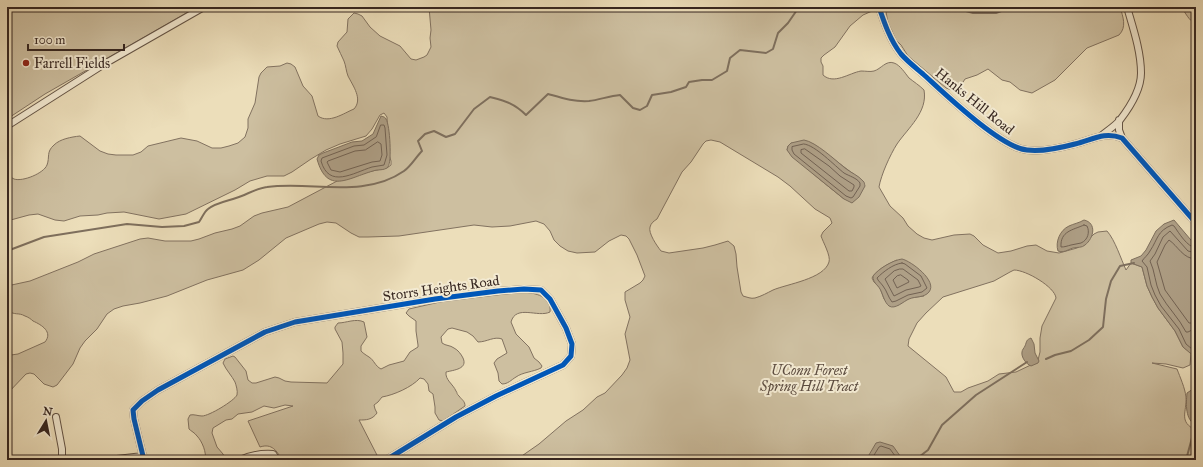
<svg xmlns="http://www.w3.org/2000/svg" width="1203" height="467" viewBox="0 0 1203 467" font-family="'IM FELL Great Primer',serif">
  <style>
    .green { fill: #cdbfa0; stroke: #827260; fill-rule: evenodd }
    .water { fill: #ae9f86; stroke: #7e6f5d }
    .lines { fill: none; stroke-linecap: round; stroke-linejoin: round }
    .shore { stroke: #726253; stroke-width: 1 }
    .stream { stroke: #7e6f5d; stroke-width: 2 }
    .minor-casing { stroke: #645446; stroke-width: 8 }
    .minor { stroke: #f3ead2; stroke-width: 6 }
    .cycleway-casing { stroke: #f3ead2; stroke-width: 8 }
    .cycleway { stroke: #0057b8; stroke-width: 5 }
    .poi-dot { fill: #8f2418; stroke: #f3ead2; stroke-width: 1.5 }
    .labels { text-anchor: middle; stroke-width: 4; stroke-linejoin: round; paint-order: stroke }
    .poi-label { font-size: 14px; fill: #362620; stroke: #f3ead2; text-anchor: start }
    .street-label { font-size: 14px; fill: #362620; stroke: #f3ead2 }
    .park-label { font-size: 14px; font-style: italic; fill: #5c4c40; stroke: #f3ead2 }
  </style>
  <rect width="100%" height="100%" fill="#ecdeba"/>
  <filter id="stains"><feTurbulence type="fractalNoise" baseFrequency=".005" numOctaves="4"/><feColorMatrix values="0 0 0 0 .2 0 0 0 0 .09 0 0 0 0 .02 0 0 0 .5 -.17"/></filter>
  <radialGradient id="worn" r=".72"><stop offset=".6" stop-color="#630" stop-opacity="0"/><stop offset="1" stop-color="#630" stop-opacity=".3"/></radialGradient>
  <!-- green -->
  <path class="green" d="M7 7H197L45 94 7 119Z
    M429 7H1120C1123 17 1127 27 1119 35L1087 48 1055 80 1032 93 1020 90 1010 82 1002 80 988 69 977 75 965 79 958 90 954 91 946 88 908 56 901 45 895 39 892 31 888 24 886 11 883 8H879L863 15 850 26 835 47 824 55 821 58V62L823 66V75C834 85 849 73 861 71 866 71 870 72 874 71 881 69 886 60 894 63 900 65 905 73 909 78 914 82 919 85 924 90 928 112 908 128 897 144 890 155 881 175 879 187L890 206 903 218 908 226 917 234 924 238 932 240 954 235 970 234 974 236 983 245 998 253 1011 251 1027 246 1036 245 1047 251 1059 253 1077 248 1085 243 1094 234 1098 232 1107 231C1115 240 1121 259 1126 270L1131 263 1142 267 1147 286 1152 297 1158 308 1175 331 1183 347 1191 353 1190 365 1183 368 1166 364 1152 363 1177 369C1180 377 1185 388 1186 397 1187 412 1178 422 1196 430V460H516L539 444 566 421 583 410 597 397 605 393 622 375 627 368 630 360 625 334 630 317 625 300V292L640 283 643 280 645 276 637 255 629 239 626 236 621 235 609 241 595 252 577 253 568 251 560 246 554 240 550 231 544 224 536 221 510 226 492 227 474 225 399 236 368 237H359L351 233 336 223 327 222 319 224 286 238 259 260 243 270 207 280 167 296 140 303 123 306 114 309 107 314 97 329 85 341 80 348 73 364 57 385 53 387 44 384 34 374 30 373 26 374 7 394V352L11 355 18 354 45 342C53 332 42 325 33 321 31 319 28 317 25 316 18 312 15 316 7 310V286L30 281 78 262 94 254 140 239 148 238 165 241H191L199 239 215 233 232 229 240 226 254 216 262 213 288 207 339 180 372 171 387 168 391 165V161L388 151 387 117 384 113 380 115 372 129 366 136 340 144 326 150 311 159 292 172 284 176H267L250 181 235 190 186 214 159 219 124 212 107 213 98 215 80 216 64 221 55 220 38 214 29 215 7 221V173C9 176 12 178 14 179 23 182 44 173 47 165 50 157 46 152 54 145 60 139 71 137 80 136L100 151 108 154 116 155H133L141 152 148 146 181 138 197 141 212 148H221L229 146 238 143 245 137 248 128V119L255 103 259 77 261 73 267 67 280 66 287 63 291 64 295 67 303 86 312 96 318 116C329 124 344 113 354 109 363 99 353 86 348 76 346 71 346 66 344 61 342 56 339 51 337 46L338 42 347 32 348 19 354 13 358 14 362 16 370 27 380 36 400 46 411 59 416 60 424 57 427 55 431 47 430 38 431 30ZM711 140 720 142 778 177 790 186 815 209 830 218 832 223 823 232 821 236C823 242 831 256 829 262 824 279 787 284 773 290 767 293 762 296 755 298 751 299 747 297 743 296L741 292 737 267 736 254 734 246 728 241 715 245 703 248 669 253 661 251C657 246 648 233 650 227 651 223 654 221 657 219L682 172 691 162 703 144 706 141ZM791 143 823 151 864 182 844 199 818 178 787 150 788 146ZM897 260 924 296 909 298 898 305 884 299 880 288 874 282 872 278C876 270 890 263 897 260ZM1014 270C1026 270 1055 287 1056 298L1042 326 1040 338V352L1038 360 1035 363 1016 372 999 374 988 381 968 388 961 392H954L946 377 908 346 909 339 917 323 926 313 943 297 994 281 1010 272Z
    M1181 7H1196V24C1188 20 1186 13 1181 7Z
    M523 292C535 293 552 296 550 312 538 318 516 304 511 322L516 334 529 347 534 358 539 362 542 366 541 368C533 372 523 372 516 377 511 380 508 384 502 384L499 381 498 373 494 363 497 359 507 353 502 339C494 336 487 342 478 342L473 336 467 332 452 328 448 329 441 337 442 343C446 346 450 345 454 348 458 350 461 354 463 358 468 369 454 370 446 372 445 380 453 384 456 391 458 394 456 393 459 396 462 400 465 401 465 406L443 421 439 420 435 413V407L433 394 429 391 428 384 424 379 420 378C412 387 394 395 382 397L378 402 374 405 375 409 377 413C372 420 366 420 359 420L379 459 377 460H282C277 451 272 443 260 447L248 421 293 406 285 405 274 408 264 406 252 412 238 414 232 419 226 420 213 428 212 433 217 447 223 454 226 460H205C207 453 202 441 197 436 195 433 191 431 189 429L188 419 190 415C194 414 198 416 202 416 209 416 234 401 237 395 238 391 236 385 235 382 232 376 226 370 223 363L225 359 233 356 235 357 246 371 248 380 252 383H256L275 377 279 378 285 381 291 382 327 383 343 364V353L342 342 335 329V327L338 323C346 323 356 318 364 322L367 337 361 346V351C364 354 366 355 369 357 374 360 375 366 381 369L389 365 404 361 410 352 418 347V345L416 331V321L409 316 406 313 409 309 444 301Z"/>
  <!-- water -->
  <path class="water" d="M381 116C384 117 385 117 386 119 390 125 392 162 388 167 384 171 378 169 373 171 348 178 327 195 317 159L319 155 323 153 352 142 362 141 373 134Z
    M804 140C816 142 835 160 845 168 851 173 858 175 863 181 865 183 864 183 865 186L859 197 852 203 844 199 792 157 787 150 788 146 791 143Z
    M1084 220C1097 223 1094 238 1085 245 1082 248 1077 247 1073 248 1067 250 1064 253 1058 251 1055 242 1060 230 1069 226 1073 224 1079 223 1084 220Z
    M1174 220 1196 246V325L1194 339 1196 347V355L1190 353 1183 347 1175 331 1158 308 1152 297 1147 286 1142 267 1131 263V260L1141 256 1146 250 1156 231 1164 224Z
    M902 259C911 261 938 281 929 292 924 298 916 296 909 299 904 301 895 310 889 306 884 302 883 294 880 289 877 284 873 283 873 276 878 269 893 260 902 259Z
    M1031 338 1034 344 1035 353 1039 361 1038 363 1031 366C1026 364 1021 357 1022 352 1022 350 1024 348 1025 346 1027 341 1026 340 1031 338Z
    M1196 387V425C1185 420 1186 404 1187 393Z
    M880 442 893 446 903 460H866L876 443Z"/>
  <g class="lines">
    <!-- shore -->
    <path class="shore" d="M381 125H384L385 128 387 155 384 165C380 166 376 166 372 167 353 173 329 189 321 161L322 158 354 146 364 145 376 137Z
      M378 142 381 144 382 155 380 161 372 162 340 172 331 170 327 162 328 161 355 151 365 150Z
      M804 144C815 145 835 166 844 173 849 176 857 178 860 183 860 184 860 185 860 186L853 197 851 198 846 196 794 154 792 150V147Z
      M805 149 829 166 840 176 854 185V187L852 191H849L801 153V150Z
      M1084 225 1087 226C1090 232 1088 240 1081 243 1078 244 1074 244 1071 245 1067 246 1065 247 1061 247 1060 231 1073 230 1084 225Z
      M1196 248C1187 247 1179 233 1174 226L1172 225C1157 231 1158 239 1150 251 1148 255 1144 258 1142 261L1147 267 1151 285 1155 295 1161 306 1179 329 1186 344 1192 349 1196 351
      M1196 253 1188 251 1170 231 1163 237 1155 254 1150 261C1155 271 1155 284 1160 294 1168 308 1179 318 1186 332H1188L1192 330 1196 329
      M1196 259C1183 259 1178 246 1169 240L1165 245 1157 262 1165 290 1189 323H1196
      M902 263 905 264 921 276 927 288 922 292 908 295 896 301 892 302C888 297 887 291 883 286 881 283 878 281 877 278 883 272 893 264 902 263Z
      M900 269H903L918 280 921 286 919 287 906 290 894 296 885 279 894 271Z
      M901 275 908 280 909 282 897 288 893 280 897 276Z
      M871 460 879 447 881 446 890 449 898 460"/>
    <!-- stream -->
    <path class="stream" d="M952 7 973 13H996L1012 7
      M1193 242 1196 239
      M7 251 44 237 127 224 162 227 184 226 199 222C202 218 204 212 208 209 215 203 227 201 236 198 246 195 257 188 267 187 312 181 364 199 404 171 411 166 416 157 422 151L418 141 425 134 434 131 446 137 455 134 474 109 490 97C505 101 514 103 526 115L548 94C562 98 574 102 589 101 599 100 609 96 620 95L633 108 640 110 647 106 652 95 671 92 686 87 689 82 702 80H712L727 71 730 58 740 50 766 53 773 49 778 33 788 23 799 7
      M1046 359 1055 355 1071 351 1089 340 1103 327 1106 299 1111 281 1120 266 1134 263
      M915 460 928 450 942 425 976 395 1027 362
      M1186 460 1196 423"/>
    <!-- minor casing -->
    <g class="minor-casing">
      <path id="minor" d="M879 7C884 22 890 40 901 54 907 61 916 68 923 74 944 93 1001 148 1027 150 1043 152 1060 148 1075 144 1092 140 1104 131 1122 138L1196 223
        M1119 120V130L1122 138
        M7 126 106 63 204 7
        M1101 136C1107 131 1115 126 1120 120 1130 107 1141 89 1141 73 1141 51 1133 28 1127 7
        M56 417 62 449V460
        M108 460 143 456
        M146 460 143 456 134 419 133 410 142 401 158 390 265 332 295 322 435 299 498 291 524 289 541 290 550 299 566 328 572 344 571 356 563 365 496 396 456 417 386 460
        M240 460C251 455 260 453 273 454L277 460"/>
    </g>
    <!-- minor -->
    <use href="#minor" class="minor"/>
    <!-- cycleway casing -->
    <g class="cycleway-casing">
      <path id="cycleway" d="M879 7C884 22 890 40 901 54 907 61 916 68 923 74 944 93 1001 148 1027 150 1043 152 1060 148 1075 144 1092 140 1104 131 1122 138L1196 223
        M146 460 143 456 134 419 133 410 142 401 158 390 265 332 295 322 435 299 498 291 524 289 541 290 550 299 566 328 572 344 571 356 563 365 496 396 456 417 386 460"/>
    </g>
    <!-- cycleway -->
    <use href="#cycleway" class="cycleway"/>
  </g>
  <!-- markers -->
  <circle class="poi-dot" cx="26" cy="63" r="4"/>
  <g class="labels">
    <!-- poi labels -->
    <g class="poi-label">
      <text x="34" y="68">Farrell Fields</text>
    </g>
    <!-- street labels -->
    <g class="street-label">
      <text transform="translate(975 101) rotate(39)" y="5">Hanks Hill Road</text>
      <text transform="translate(441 288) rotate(-8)" y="5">Storrs Heights Road</text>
    </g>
    <!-- park labels -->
    <g class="park-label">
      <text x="809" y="375">UConn Forest<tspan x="809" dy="16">Spring Hill Tract</tspan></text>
    </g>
  </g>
  <!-- margin -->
  <rect width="1203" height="467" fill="none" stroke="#ecdeba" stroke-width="24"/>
  <rect x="8" y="8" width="1187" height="451" fill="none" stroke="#362620" stroke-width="2"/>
  <rect x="12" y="12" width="1179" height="443" fill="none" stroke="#362620"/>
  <!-- north arrow -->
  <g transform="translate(46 421) rotate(10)" stroke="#f3ead2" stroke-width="3" paint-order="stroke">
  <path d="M0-3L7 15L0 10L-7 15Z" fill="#362620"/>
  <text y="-6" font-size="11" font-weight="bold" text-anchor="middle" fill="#362620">N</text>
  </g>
  <!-- scale -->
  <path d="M28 44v6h96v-6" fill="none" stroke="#362620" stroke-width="2"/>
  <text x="34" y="44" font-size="12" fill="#362620" stroke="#f3ead2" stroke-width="3" paint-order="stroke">100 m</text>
  <rect width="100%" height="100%" filter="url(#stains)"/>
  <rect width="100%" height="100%" fill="url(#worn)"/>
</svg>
